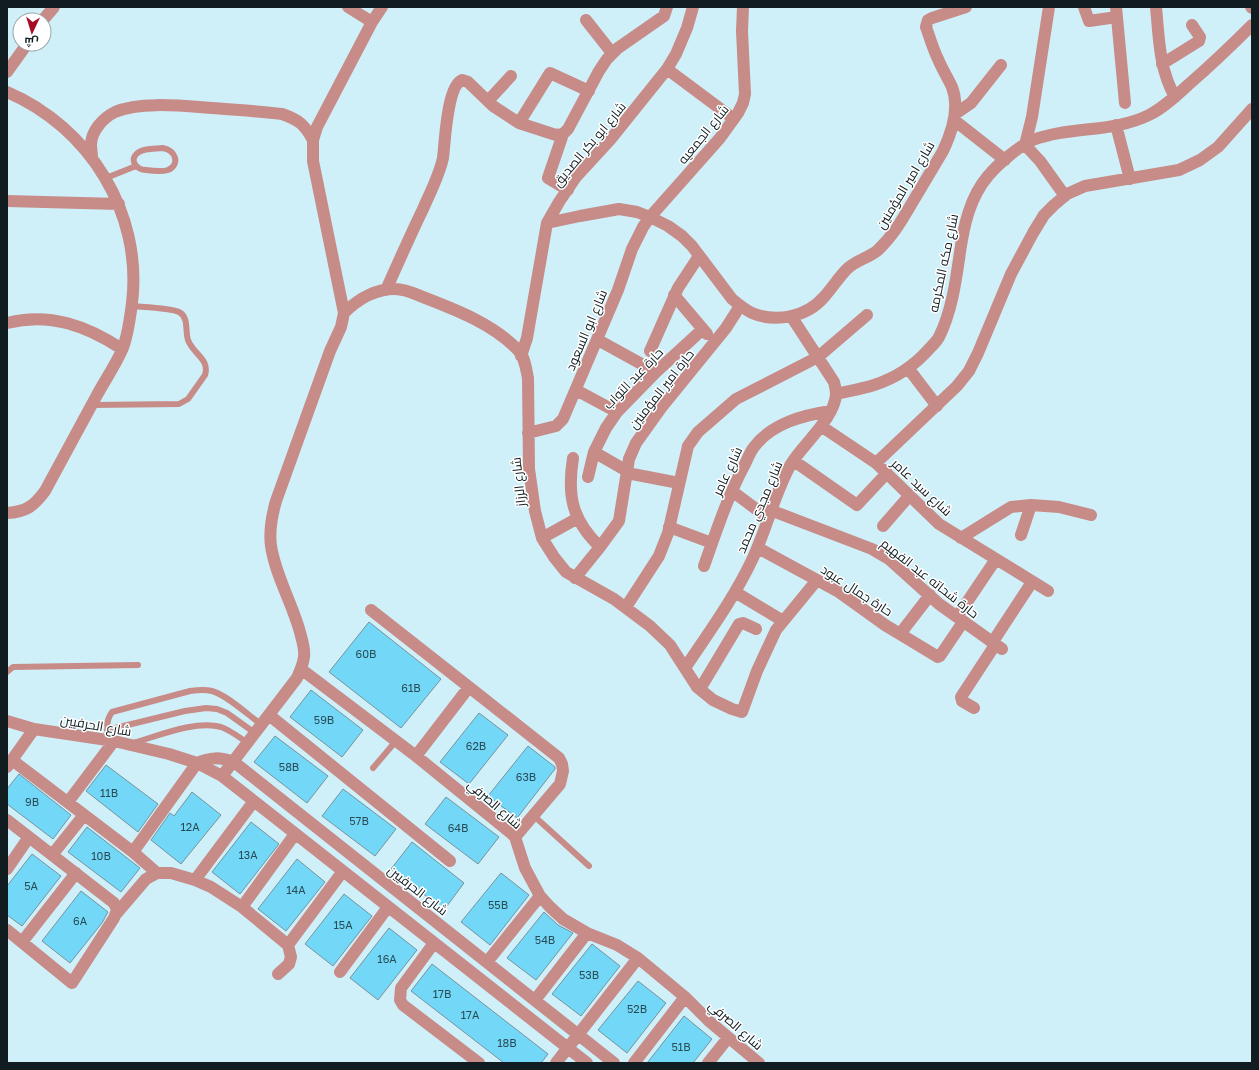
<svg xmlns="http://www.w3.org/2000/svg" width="1259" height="1070" viewBox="0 0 1259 1070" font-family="'Golos Text',Cairo,sans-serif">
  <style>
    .building { fill: #73d8f7; stroke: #76939d }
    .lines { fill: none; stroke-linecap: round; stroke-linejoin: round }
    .lane { stroke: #c78b88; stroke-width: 6 }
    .street { stroke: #c78b88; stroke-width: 12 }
    .labels { text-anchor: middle; stroke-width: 3; stroke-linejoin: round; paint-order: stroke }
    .number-label { font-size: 11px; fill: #294b56 }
    .street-label { font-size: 13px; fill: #101c20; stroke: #fff }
  </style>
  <rect width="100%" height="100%" fill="#cfeff9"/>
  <!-- building -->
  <path class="building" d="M369 622 441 679 401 728 329 672Z
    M311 690 363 730 342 757 290 717Z
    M479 713 508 735 469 784 440 762Z
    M275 736 328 776 307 803 254 762Z
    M528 746 555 767V769L517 818 488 796Z
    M106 765 158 804 138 832 86 791Z
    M19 774 71 815 53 839 7 804V789Z
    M343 789 396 829 375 856 322 816Z
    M192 792 221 815 181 864 151 840 170 813 174 816Z
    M446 797 499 837 478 864 425 824Z
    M251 822 279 844 240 894 212 872Z
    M87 827 140 868 121 892 68 852Z
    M412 842 464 883 444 910 391 869Z
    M32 854 61 876 22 926 7 915V886Z
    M297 859 325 882 286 931 258 909Z
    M501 873 529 895 490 945 461 922Z
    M81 891 108 912 102 923 70 963 42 941Z
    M344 894 372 916 333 966 305 944Z
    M544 912 558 925 573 933 536 980 507 958Z
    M389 928 417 950 378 1000 350 978Z
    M592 944 620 966 581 1016 552 994Z
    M432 964 548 1054 541 1063H504L411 991Z
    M638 981 666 1003 627 1053 598 1030Z
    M684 1016 712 1039 693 1063H647Z"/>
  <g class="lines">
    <!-- lane -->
    <path class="lane" d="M163 148C175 150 181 164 168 170 162 172 153 171 146 170 136 170 128 159 139 152 145 148 156 149 163 148Z
      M106 178 136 166
      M92 405 179 404 188 399 205 375C210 359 193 354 188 340 185 331 189 317 179 312 171 308 142 307 132 306
      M7 672 13 667 138 665
      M107 730 185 711 206 708 217 709 227 713 255 733
      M113 740C106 731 105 722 112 712L190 691C197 690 204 689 212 691 227 695 248 715 262 725
      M133 743C158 736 195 720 221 727 230 730 240 738 248 743
      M373 768 396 741
      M533 815 589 866"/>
    <!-- street -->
    <path class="street" d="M348 7 372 22
      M1049 7 1032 117 1025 145 1040 161 1065 196
      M1084 7 1089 21 1117 17
      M1116 7 1125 103
      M1156 7C1159 38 1159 69 1175 97
      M1251 7 1252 8
      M43 20 54 7
      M586 20 612 53
      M1162 64 1199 41 1200 37 1192 25
      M667 69 734 119
      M7 72 27 44
      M7 92C89 127 143 213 132 303 130 318 128 336 122 350 115 366 105 380 97 395 80 427 62 459 45 491 34 506 26 512 7 513
      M488 101 511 76
      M955 114 971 103 1001 65
      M954 120 1005 160
      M519 123 550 73 589 91
      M1116 125 1130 179
      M563 134 548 178 568 190
      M92 157C92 153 91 149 91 145 91 131 103 118 115 112 140 101 184 106 212 108 235 110 259 111 282 114 299 120 304 124 313 140
      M7 201 119 204
      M547 223 580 216 619 209 637 212 650 217 668 226 682 236 692 246 732 299C738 304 744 309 752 313 776 323 807 317 824 297 832 288 839 277 847 269 856 260 869 258 878 250 893 236 902 220 912 203 922 186 933 168 943 151 952 132 960 108 952 87 948 78 942 69 938 59 933 49 930 38 926 27L928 20 932 18 966 7
      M386 290C398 263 410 236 423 209 430 193 439 176 443 158 445 142 447 86 462 80L468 82 493 106 519 123 556 135 563 134 568 129 599 71 607 59 618 48 664 16 667 7
      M674 295 707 334
      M344 313C358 299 375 289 395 289 407 289 417 295 428 299 459 311 494 325 518 350 525 357 526 369 528 378L529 469 535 511 542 538 554 557 566 572 614 599 650 626 670 645 697 687 713 700 732 709 742 712 757 671 776 630 817 580
      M7 323C50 312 87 326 122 349
      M598 340 656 372
      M650 351 678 288 699 256
      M521 356 527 338 547 223 559 202 576 177 610 140 667 69 676 54 687 28 693 7
      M908 368 937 406
      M576 390 617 412
      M836 394C849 391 862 389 874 385 896 378 914 366 929 349 933 345 937 341 939 337 952 311 956 280 960 252 964 225 970 197 988 176 997 165 1020 145 1033 140 1070 126 1113 133 1149 115 1163 108 1176 96 1188 85 1210 66 1231 46 1252 25
      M821 426 876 463 939 524 1048 591
      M528 433 556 426 563 419 618 290 632 249 643 227 650 217 720 138 738 113 743 103 745 94 742 31 743 7
      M594 452 627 471
      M573 458C567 496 572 520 600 547
      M794 461 857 505 887 473
      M876 463 957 386 969 371 978 353 1011 274 1033 233 1044 215 1054 205 1067 194 1085 186 1179 170 1200 160 1218 147 1252 109
      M627 473 679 483
      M588 477 594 452 606 428 617 412 656 372 703 329
      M732 491 768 518
      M770 510 872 549 889 559 939 604 1002 649
      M883 526 910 495
      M669 527 712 543
      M1021 535 1031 505
      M542 538 578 518
      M961 538 1011 507 1031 505 1059 507 1091 515
      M758 548 839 592 885 625 938 657 940 656 963 622
      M704 566C716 532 727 498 744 466 747 460 750 452 754 447 772 423 804 415 831 411
      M575 578 600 547 619 521 629 459 636 443 661 408 726 328 740 306
      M735 592 783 621
      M626 607 659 556 668 533 688 446 698 432 736 399 818 357 867 315
      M371 610 469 687
      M957 617 996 559
      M900 634 930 595
      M992 643 1032 582
      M685 668C709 632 734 598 752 560 767 529 774 494 791 464 803 444 835 418 836 394 836 390 835 386 834 382L791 316
      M301 669 416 756 511 833 515 837 525 868 540 896 550 907 563 919 587 933 617 945 638 958 685 997 710 1022 759 1063
      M700 689 739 624 743 623 756 629
      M974 708 962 701 961 697 995 645
      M269 715 450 861
      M7 721 34 729
      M416 756 469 687 559 758 562 764 563 771 560 784 515 837
      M12 760 133 852 157 873
      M197 763C210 757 220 757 234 762L614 1063
      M7 767 34 729 114 741 169 754 197 763 222 776 587 1063
      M222 776 297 678C300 671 303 665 304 657 305 650 303 643 301 636 294 606 276 578 271 546 269 531 272 515 276 501L330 351 341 327 344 313 313 161V140L317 127 372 22 382 7
      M68 802 114 741
      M7 820 114 903 117 910 114 918 72 983 7 930
      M133 852 197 763
      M52 855 84 815
      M7 869 29 837
      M195 880 254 801
      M242 907 295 834
      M116 914 146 879 157 873H171L195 880 211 887 242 907 288 945 291 957 289 964 278 974
      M22 942 76 873
      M434 943 401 988 400 1000 403 1005 479 1063
      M288 945 343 871
      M487 962 540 896
      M340 972 388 907
      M535 1000 587 933
      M556 1063 638 958
      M634 1063 685 997
      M708 1063 728 1038"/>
  </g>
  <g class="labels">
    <!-- number labels -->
    <g class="number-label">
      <text x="366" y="658">60B</text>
      <text x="411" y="692">61B</text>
      <text x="324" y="724">59B</text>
      <text x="476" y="750">62B</text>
      <text x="289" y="771">58B</text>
      <text x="526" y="781">63B</text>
      <text x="109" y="797">11B</text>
      <text x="32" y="806">9B</text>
      <text x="359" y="825">57B</text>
      <text x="190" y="831">12A</text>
      <text x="458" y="832">64B</text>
      <text x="248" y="859">13A</text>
      <text x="101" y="860">10B</text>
      <text x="31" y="890">5A</text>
      <text x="296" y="894">14A</text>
      <text x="498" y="909">55B</text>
      <text x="80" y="925">6A</text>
      <text x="343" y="929">15A</text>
      <text x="545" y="944">54B</text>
      <text x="387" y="963">16A</text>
      <text x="589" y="979">53B</text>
      <text x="442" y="998">17B</text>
      <text x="637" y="1013">52B</text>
      <text x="470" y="1019">17A</text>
      <text x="507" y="1047">18B</text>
      <text x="681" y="1051">51B</text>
    </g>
    <!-- street labels -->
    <g class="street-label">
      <text transform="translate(703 134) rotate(-51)" y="5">شارع الجمعيه</text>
      <text transform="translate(589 144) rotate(-50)" y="5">شارع ابو بكر الصديق</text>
      <text transform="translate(905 185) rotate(-59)" y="5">شارع امير المؤمنين</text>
      <text transform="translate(943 263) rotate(-78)" y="5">شارع مكه المكرمه</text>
      <text transform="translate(586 330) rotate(-67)" y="5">شارع ابو السعود</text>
      <text transform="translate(633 378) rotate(-46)" y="5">حارة عبد التواب</text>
      <text transform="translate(661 389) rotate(-52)" y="5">حارة امير المؤمنين</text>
      <text transform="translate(727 471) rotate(-65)" y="5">شارع عامر</text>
      <text transform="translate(518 482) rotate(-96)" y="5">شارع الرزاز</text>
      <text transform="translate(922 487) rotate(43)" y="5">شارع سيد عامر</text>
      <text transform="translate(759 507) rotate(-67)" y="5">شارع مجدي محمد</text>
      <text transform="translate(930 578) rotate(38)" y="5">حارة شحاته عبد الفهيم</text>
      <text transform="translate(857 590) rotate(33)" y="5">حارة جمال عبود</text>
      <text transform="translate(96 725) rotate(10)" y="5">شارع الحرفيين</text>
      <text transform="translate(495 804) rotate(41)" y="5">شارع الصرفي</text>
      <text transform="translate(418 890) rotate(38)" y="5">شارع الحرفيين</text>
      <text transform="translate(736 1025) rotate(41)" y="5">شارع الصرفي</text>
    </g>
  </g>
  <!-- border -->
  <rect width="1259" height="1070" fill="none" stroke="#101c20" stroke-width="16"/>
  <!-- north arrow -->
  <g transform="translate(32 32) rotate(184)"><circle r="19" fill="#ffffff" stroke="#9fa4a6"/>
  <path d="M0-3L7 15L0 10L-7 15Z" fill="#a60c24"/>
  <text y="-6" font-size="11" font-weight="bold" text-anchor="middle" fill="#101c20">ش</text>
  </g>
</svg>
